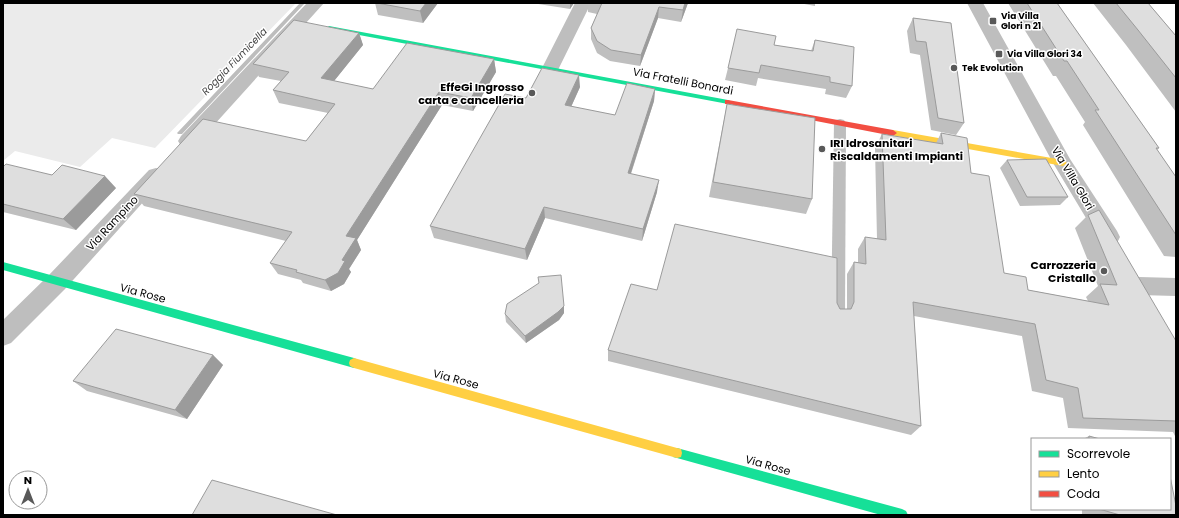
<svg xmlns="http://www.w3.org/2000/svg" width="1179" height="518" viewBox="0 0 1179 518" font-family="Poppins,sans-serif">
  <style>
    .green { fill: #ebebeb }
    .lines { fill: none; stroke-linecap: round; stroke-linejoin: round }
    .stream { fill: #bdbdbd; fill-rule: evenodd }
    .lane { fill: #bebebe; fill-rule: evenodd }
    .street { fill: #bebebe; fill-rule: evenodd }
    .fast { fill: #16e098; fill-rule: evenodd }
    .slow { fill: #ffcf43; fill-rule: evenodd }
    .jam { fill: #f24e42; fill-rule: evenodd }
    .wall { fill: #bfbfbf }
    .shaded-wall { fill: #9b9b9b }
    .building { fill: #dedede; stroke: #9b9b9b }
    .poi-dot { fill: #595959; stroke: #fff; stroke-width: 1.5 }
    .labels { text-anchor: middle; stroke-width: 3; stroke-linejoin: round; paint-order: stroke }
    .far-poi-label { font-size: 9px; font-weight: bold; fill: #000; stroke: #fff; text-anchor: start }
    .far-water-label { font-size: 10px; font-style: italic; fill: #424242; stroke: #fff }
    .street-label { font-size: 11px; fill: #000; stroke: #fff }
    .poi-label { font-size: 11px; font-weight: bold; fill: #000; stroke: #fff; text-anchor: end }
  </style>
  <rect width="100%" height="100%" fill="#fff"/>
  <!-- green -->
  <path class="green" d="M3 3H296L155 148 112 138 80 167 15 151 3 161Z"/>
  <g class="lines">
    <!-- stream -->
    <path class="stream" d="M300 3H305L182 134H178L177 133 178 132Z"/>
    <!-- lane -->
    <path class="lane" d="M840 119 844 120 846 123 845 314 843 319 838 320 833 319 831 314 834 123 836 120Z"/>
    <!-- street -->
    <path class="street" d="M307 3H324L195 146 188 148 181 146 178 141 181 136Z
      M575 3H591L557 72 551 74 545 72 542 68Z
      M967 3H983L1070 159 1117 231 1120 237 1117 243 1109 245 1101 243 1053 163Z
      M156 168 163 170 166 175 163 180 65 289 11 343 3 346V320L49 275 149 170Z
      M1139 277 1176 278V296L1139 295 1131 293 1128 286 1131 279Z"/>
    <!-- fast -->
    <path class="fast" d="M329 26 728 100 732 102 728 104 327 29 326 28Z
      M3 262 354 358 358 360 359 363 358 366 354 368 3 270Z
      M677 448 902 509 906 511 908 515H881L677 458 673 457 672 453 673 449Z"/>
    <!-- slow -->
    <path class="slow" d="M893 130 1063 160 1067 163 1063 166 890 135 889 133 890 131Z
      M354 358 677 448 681 449 682 453 681 457 677 458 354 368 350 366 349 363 350 360Z"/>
    <!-- jam -->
    <path class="jam" d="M725 100H728L893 130 897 133 893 136 728 104H725Z"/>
  </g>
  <!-- wall -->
  <path class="wall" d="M375 3H438L423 23 378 15Z
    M532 3H574L570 9Z
    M588 3H688L681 22 658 18 640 66 610 61 597 53 591 39V28L597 14 588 12Z
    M799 3H815V6Z
    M1008 3H1057L1159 148 1157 150 1176 177V257L1164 256 1083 125 1085 122 1056 76H1053Z
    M1093 3H1148L1176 36V112L1126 45Z
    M913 18 951 23 964 123 956 135 931 130 920 55 910 53 907 31Z
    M359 33 363 45 334 81 373 89 494 59 496 72 473 111 442 105 357 240 361 250 349 269 351 272 344 284 331 291 303 283 301 280 278 274 270 263 286 241 144 206 134 194 306 141 328 113 279 103 273 90 281 81 259 77 253 64Z
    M815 40 852 86 846 98 825 94 826 89 758 78 756 86 725 80 728 68 774 45 811 51Z
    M580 87 571 107 615 115 655 89 654 101 631 174 657 192 642 241 545 218 527 260 434 238 430 226 526 98Z
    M727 104 812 199 806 214 709 197Z
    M941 133 971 173 1004 273 1028 290 1088 301 1086 297 1098 286 1075 228 1088 215 1176 341V438L1173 432 1068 428 1063 398 1032 391 1022 336 914 316 921 426 911 435 608 361V350L657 290 837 303 840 309H847V274L854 262H858V249L865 237 877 239 875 148 882 134 936 143Z
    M1007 160 1068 197 1060 205 1020 206 1000 168Z
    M3 167 52 175 116 188 76 230 3 212Z
    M564 313 559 320 526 343 506 322 505 314Z
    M213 355 223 365 187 419 87 391 73 381Z
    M1089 436 1100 439H1083Z
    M1082 509H1170L1176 515H1082Z"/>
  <!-- shaded-wall -->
  <path class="shaded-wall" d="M426 3H438L423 23 420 11Z
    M570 3H574L570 9Z
    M685 3H688L681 22 683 10Z
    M659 7 658 18 640 66 641 55Z
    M359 33 363 45 326 91 321 78Z
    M494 59 496 72 473 111 471 98Z
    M579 75 580 87 566 118 565 105Z
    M655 89 654 101 627 185 628 173Z
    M439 92 442 105 357 240 361 250 349 269 351 272 344 284 331 291 325 280 342 260 346 236Z
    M105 176 116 188 76 230 63 219Z
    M659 180 657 192 642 241 643 229Z
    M544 207 545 218 527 260 525 249Z
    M564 306V313L559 320 526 343 525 336Z
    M213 355 223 365 187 419 175 410Z"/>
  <!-- building -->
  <path class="building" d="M377 3H426L420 11Z
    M602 3H685L683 10 659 7 641 55 611 50 597 41 591 28Z
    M1027 3H1057L1159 148H1156L1176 177V235L1095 110H1099L1067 61H1064Z
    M1116 3H1148L1176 36V78L1138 30Z
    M913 18 951 23 964 123 938 118 926 42 916 41Z
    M294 20 359 33 321 78 373 89 407 43 494 59 471 98 439 92 346 236 356 238 342 260 345 261 338 273 325 280 296 272 297 270 270 263 292 232 134 194 203 119 306 141 335 104 273 90 289 72 253 64Z
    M737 29 776 36 774 45 813 51 815 40 854 47 852 86 830 82V77L761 65 759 73 728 68Z
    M542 68 579 75 565 105 615 115 627 83 655 89 628 173 659 180 643 229 544 207 525 249 430 226 505 94 526 98Z
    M727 104 815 118 812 199 713 182Z
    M941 133 967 138 971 173 989 176 1004 273 1026 277 1028 290 1109 305 1100 284 1117 285 1088 215 1099 210 1176 341V421L1083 418 1078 388 1046 380 1035 324 913 302 921 426 608 350 631 284 657 290 675 224 837 258V303L840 309H851L854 302V262L866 264 865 237 886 240 882 134 943 144Z
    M1046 159 1068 197H1027L1007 160Z
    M6 164 52 175 62 165 105 176 63 219 3 204V167Z
    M561 275 564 306 558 312 525 336 505 314 507 304 539 283 538 277Z
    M116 329 213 355 175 410 73 381Z
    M1089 436 1100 439H1089Z
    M1170 476 1176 506V515H1120L1099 509H1170Z
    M212 480 337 515H192Z"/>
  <!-- markers -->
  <g class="poi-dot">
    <rect x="989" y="17" width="8" height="8" rx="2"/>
    <rect x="995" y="50" width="8" height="8" rx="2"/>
    <circle cx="954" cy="68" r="4"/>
    <circle cx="532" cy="93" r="4"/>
    <circle cx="822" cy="149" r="4"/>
    <circle cx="1104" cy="271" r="4"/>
  </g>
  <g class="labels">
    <!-- far-poi labels -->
    <g class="far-poi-label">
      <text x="1001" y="19">Via Villa<tspan x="1001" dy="10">Glori n 21</tspan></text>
      <text x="1007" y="57">Via Villa Glori 34</text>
      <text x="962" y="71">Tek Evolution</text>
    </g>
    <!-- far-water labels -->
    <g class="far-water-label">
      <text transform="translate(234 61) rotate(-46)" y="4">Roggia Fiumicella</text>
    </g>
    <!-- street labels -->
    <g class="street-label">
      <text transform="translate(683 81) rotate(11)" y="4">Via Fratelli Bonardi</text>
      <text transform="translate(1073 178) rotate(59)" y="4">Via Villa Glori</text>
      <text transform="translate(112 223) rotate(-47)" y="4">Via Rampino</text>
      <text transform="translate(143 293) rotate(15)" y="4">Via Rose</text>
      <text transform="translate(456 379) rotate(15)" y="4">Via Rose</text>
      <text transform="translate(768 465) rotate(16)" y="4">Via Rose</text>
    </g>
    <!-- poi labels -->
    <g class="poi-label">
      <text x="524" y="91">EffeGi Ingrosso<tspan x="524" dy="13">carta e cancelleria</tspan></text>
      <text x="830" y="147" text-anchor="start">IRI Idrosanitari<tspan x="830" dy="13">Riscaldamenti Impianti</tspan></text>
      <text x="1096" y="269">Carrozzeria<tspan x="1096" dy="13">Cristallo</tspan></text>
    </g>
  </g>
  <!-- border -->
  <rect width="1179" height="518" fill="none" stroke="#000000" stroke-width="8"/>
  <!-- legend -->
  <rect x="1031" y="438" width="140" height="72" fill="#ffffff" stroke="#999999"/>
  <rect x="1039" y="451" width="20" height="6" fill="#16e098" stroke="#999999"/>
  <text x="1067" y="458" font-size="12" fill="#000000">Scorrevole</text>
  <rect x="1039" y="471" width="20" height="6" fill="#ffcf43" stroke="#999999"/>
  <text x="1067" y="478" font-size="12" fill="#000000">Lento</text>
  <rect x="1039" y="491" width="20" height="6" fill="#f24e42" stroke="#999999"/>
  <text x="1067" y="498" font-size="12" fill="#000000">Coda</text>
  <!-- north arrow -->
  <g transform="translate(28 490)"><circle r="19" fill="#ffffff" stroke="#999999"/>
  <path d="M0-3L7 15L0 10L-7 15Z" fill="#595959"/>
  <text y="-6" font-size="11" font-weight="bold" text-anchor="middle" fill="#000000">N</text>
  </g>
</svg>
